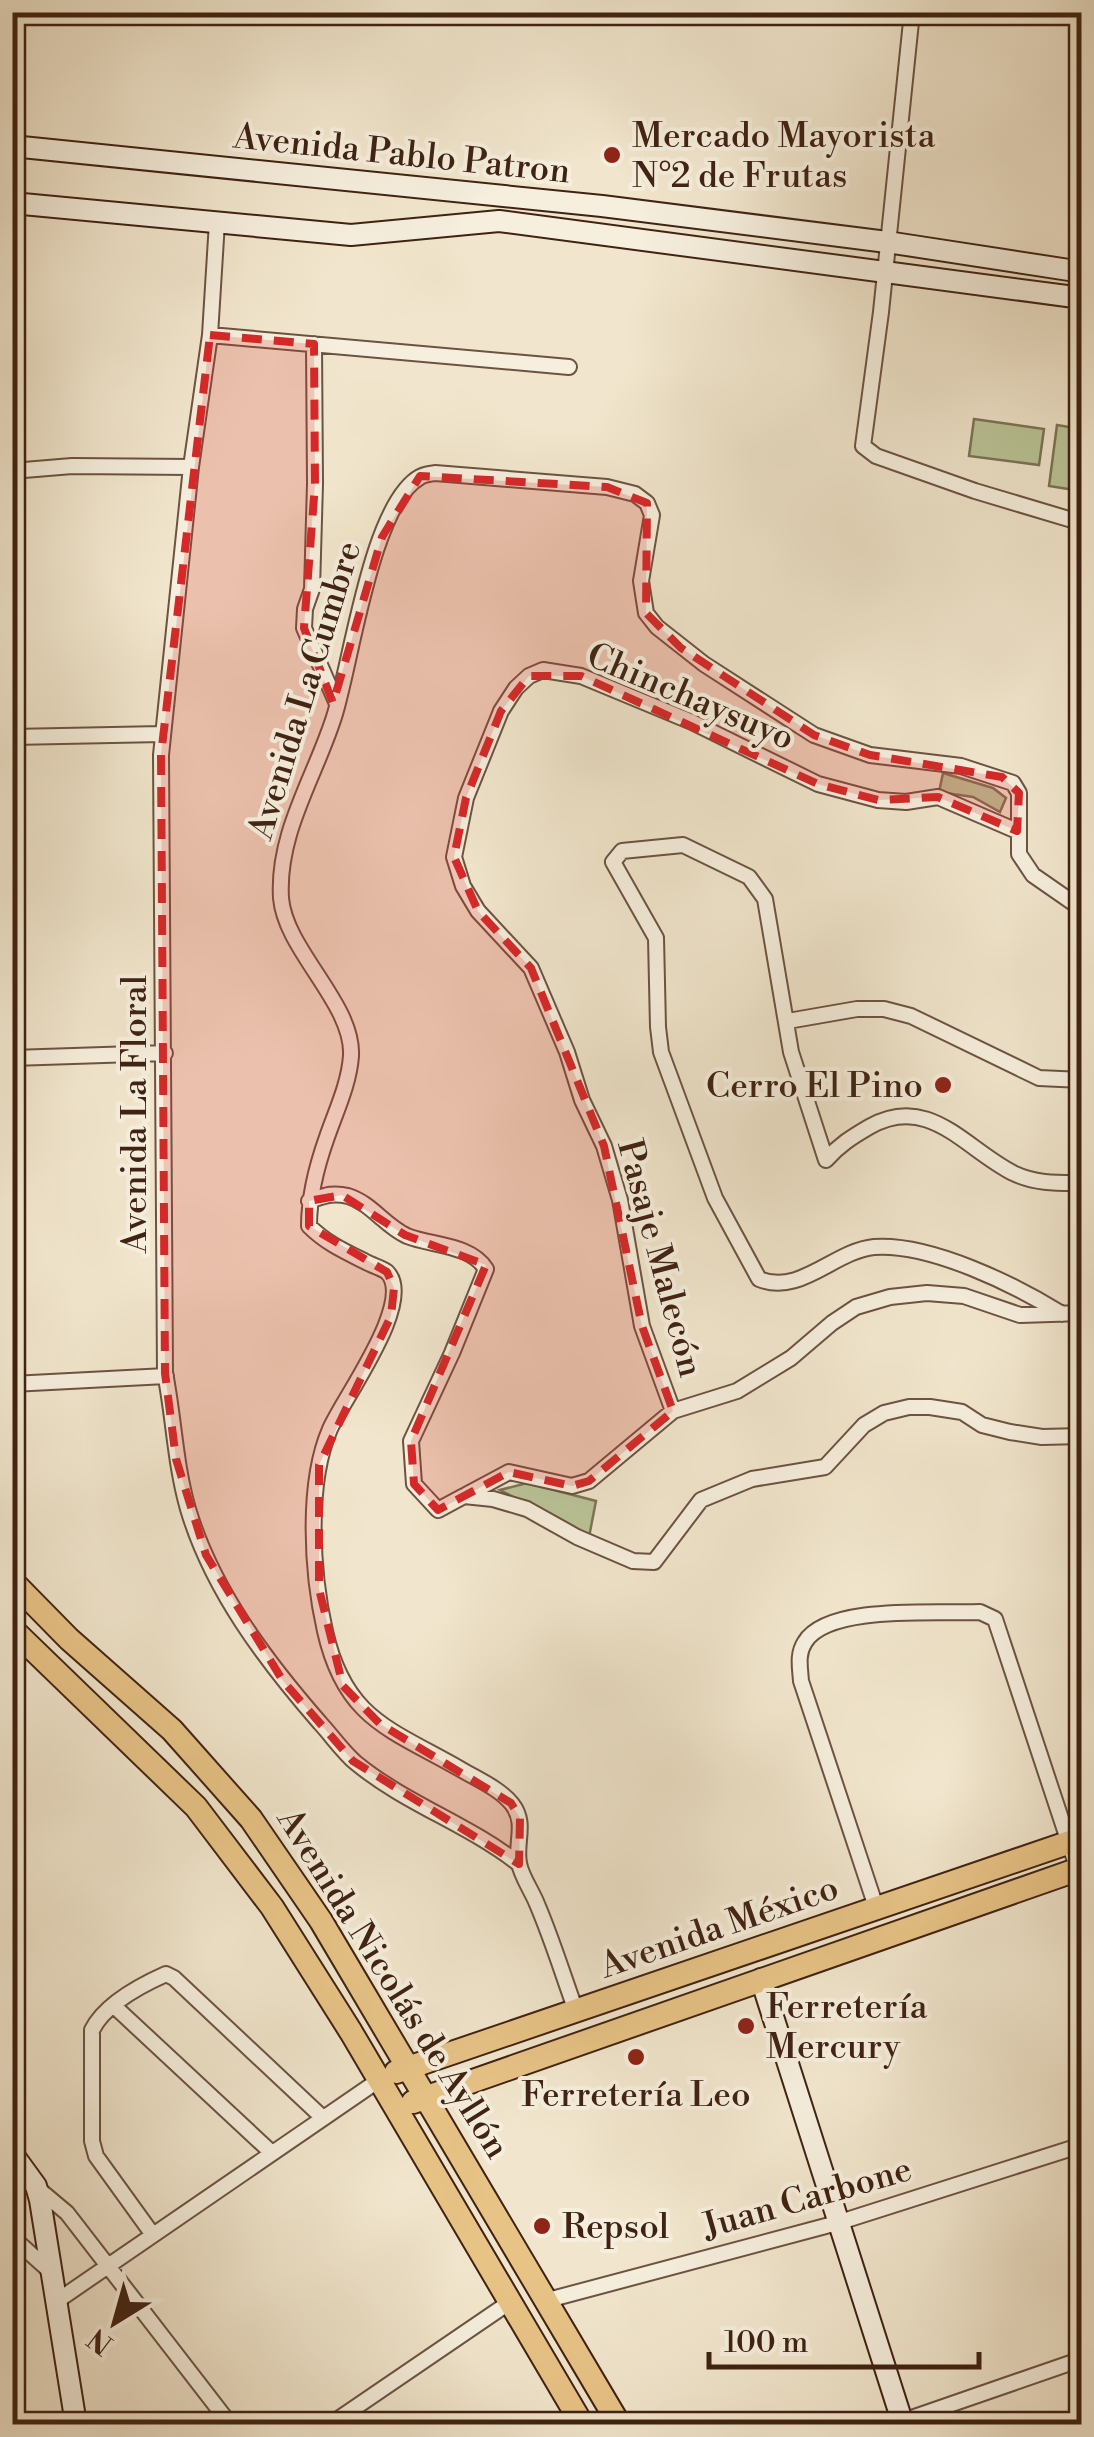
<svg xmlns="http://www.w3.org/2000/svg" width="1094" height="2437" viewBox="0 0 1094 2437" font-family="'Libre Bodoni',serif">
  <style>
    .green { fill: #bac598; stroke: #7c7455; stroke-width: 2.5 }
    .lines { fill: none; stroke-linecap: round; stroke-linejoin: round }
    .street-casing { stroke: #6c5341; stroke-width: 18 }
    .secondary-casing { stroke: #3f2212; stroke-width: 24 }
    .primary-casing { stroke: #3f2212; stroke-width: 26 }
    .street { stroke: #f6efde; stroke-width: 14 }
    .secondary { stroke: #f6efde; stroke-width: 20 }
    .primary { stroke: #e8c386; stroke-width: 22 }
    .marked { fill: #d62828; fill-opacity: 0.2; stroke: #d62828; stroke-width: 8; stroke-dasharray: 20 12; stroke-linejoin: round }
    .poi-dot { fill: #8f2418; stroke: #f6efde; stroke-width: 4 }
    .labels { text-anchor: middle; stroke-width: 8; stroke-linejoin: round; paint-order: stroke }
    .poi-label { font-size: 35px; fill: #3f2212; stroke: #f6efde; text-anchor: start }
    .street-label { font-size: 35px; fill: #3f2212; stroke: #f6efde }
  </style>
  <rect width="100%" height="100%" fill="#f1e6cd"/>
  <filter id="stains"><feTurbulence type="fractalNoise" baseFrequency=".002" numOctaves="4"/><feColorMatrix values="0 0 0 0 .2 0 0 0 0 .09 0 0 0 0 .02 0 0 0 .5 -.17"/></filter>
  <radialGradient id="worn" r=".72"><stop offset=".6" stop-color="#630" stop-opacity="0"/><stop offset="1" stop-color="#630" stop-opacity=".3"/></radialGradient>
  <!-- green -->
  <path class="green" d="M974 419 1044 429 1039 465 969 456Z
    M1057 425 1081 429V491L1049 486Z
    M943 773 993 788 1006 798 1000 812 973 797 939 792Z
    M527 1483 596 1501 589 1537 500 1490Z"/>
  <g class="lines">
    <!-- street casing -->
    <g class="street-casing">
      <path id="street" d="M912 12 881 312 863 446 876 456 975 491 1082 523
        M217 222 210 335 191 467 161 755 165 1373C174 1418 175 1464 188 1509 212 1590 266 1661 320 1723 332 1736 343 1752 356 1763 406 1804 468 1824 519 1864
        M210 335 569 367
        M314 344 315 484 312 589 305 609 304 628 337 704
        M12 471 72 466 191 467
        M12 737 162 734
        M788 1021 857 1009H884L911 1016 1039 1078 1082 1080
        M12 1058 165 1053
        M826 1160 791 1052 765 899 749 877 683 845 622 851 613 862 656 938 658 1027 661 1052 715 1198 759 1279C800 1296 834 1251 874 1247 931 1243 1015 1285 1062 1314
        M826 1160C839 1145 852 1137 869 1127 929 1093 964 1148 1013 1173 1036 1184 1058 1183 1082 1183
        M309 1201C324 1196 332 1192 348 1196 371 1203 385 1226 407 1236 432 1246 470 1244 486 1269L452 1353 411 1441 414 1484 438 1510 464 1496 493 1499 527 1509 577 1537 633 1561 654 1562 701 1500 752 1479 825 1467 864 1425 884 1413 909 1407H930L962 1412 982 1425 1010 1432 1042 1437 1082 1436
        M12 1384 166 1376
        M673 1411 642 1326 620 1200 604 1146 582 1100 567 1052 531 968 478 911 463 886 454 857 466 798 501 711 516 688 529 676 543 670 581 676 692 722 818 784 878 800 906 802 938 797 1017 831
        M466 1495 509 1472 572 1486 589 1481 673 1411 737 1391 791 1358 832 1323 856 1307 890 1297 927 1293 964 1296 1020 1315 1082 1313
        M877 1910 801 1681C800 1667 797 1654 805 1642 828 1604 939 1614 980 1612L995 1619 1082 1882
        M113 2005 272 2153
        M576 2011C563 1975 552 1939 537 1904 532 1891 521 1876 519 1863 515 1842 527 1823 512 1804 500 1789 479 1780 462 1770 391 1729 345 1720 325 1631 312 1574 306 1484 330 1429 344 1397 416 1301 387 1272 382 1268 371 1265 366 1262 344 1251 326 1243 309 1226 309 1196 317 1165 327 1137 336 1111 349 1084 351 1056 354 1004 285 950 281 898 277 833 315 777 334 717 351 665 371 504 420 477 425 474 430 474 435 473L607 487 635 494 647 503 652 515 641 581 646 613 657 627 704 664 814 735 870 755 961 766 1013 783 1019 793V854L1033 875 1082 909
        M36 2187 67 2213 230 2424
        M153 2235 96 2156 92 2141V2030C105 2004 139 1986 166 1974L174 1978 323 2118
        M12 2237 51 2272
        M548 2300 837 2223 1082 2145
        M57 2301 379 2080
        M331 2424 510 2302
        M894 2424 1082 2359"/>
    </g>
    <!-- secondary casing -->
    <g class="secondary-casing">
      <path id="secondary" d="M12 146 602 206 887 242 1082 272
        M12 203 351 235 499 221 1082 298
        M761 1979 903 2424
        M12 2153 36 2186 40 2200 76 2424"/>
    </g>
    <!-- primary casing -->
    <g class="primary-casing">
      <path id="primary" d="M12 1581 69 1639 172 1730 251 1819 321 1921 619 2424
        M12 1629 196 1807 272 1907 351 2032 582 2424
        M396 2072 1082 1838
        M413 2102 1082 1868"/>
    </g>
    <!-- street -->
    <use href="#street" class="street"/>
    <!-- secondary -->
    <use href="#secondary" class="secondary"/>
    <!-- primary -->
    <use href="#primary" class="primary"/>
  </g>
  <!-- marked area -->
  <path class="marked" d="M210 335 314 344 315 484 304 628 333 703 382 537 420 476 607 487 647 503 646 613 681 648 814 735 870 755 1002 777 1019 793 1017 831 938 797 878 800 818 784 581 676H529L501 711 466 798 454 857 478 911 531 968 604 1146 642 1326 673 1411 589 1481 572 1486 509 1472 438 1510 414 1484 411 1441 486 1265 405 1235 342 1195 309 1201V1226L387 1272 394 1288 391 1316 319 1465V1589L343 1686 380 1724 511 1803 520 1818 519 1864 353 1761 283 1681 206 1555 176 1459 165 1373 161 755Z"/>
  <!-- markers -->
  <g class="poi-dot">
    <circle cx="612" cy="155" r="10"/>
    <circle cx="943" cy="1085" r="10"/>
    <circle cx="746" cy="2026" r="10"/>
    <circle cx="636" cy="2057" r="10"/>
    <circle cx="542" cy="2226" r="10"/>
  </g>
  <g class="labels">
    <!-- poi labels -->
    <g class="poi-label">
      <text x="632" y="147">Mercado Mayorista<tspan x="632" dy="40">N°2 de Frutas</tspan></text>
      <text x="923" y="1097" text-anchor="end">Cerro El Pino</text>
      <text x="766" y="2018">Ferretería<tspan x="766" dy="40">Mercury</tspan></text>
      <text x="636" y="2106" text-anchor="middle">Ferretería Leo</text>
      <text x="562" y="2238">Repsol</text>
    </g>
    <!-- street labels -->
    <g class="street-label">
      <text transform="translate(402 153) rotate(6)" y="12">Avenida Pablo Patron</text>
      <text transform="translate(304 690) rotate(-73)" y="12">Avenida La Cumbre</text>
      <text transform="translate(691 696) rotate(23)" y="12">Chinchaysuyo</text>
      <text transform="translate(134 1114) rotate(-90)" y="12">Avenida La Floral</text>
      <text transform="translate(661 1258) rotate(75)" y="12">Pasaje Malecón</text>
      <text transform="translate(719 1926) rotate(-19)" y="12">Avenida México</text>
      <text transform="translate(394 1983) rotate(58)" y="12">Avenida Nicolás de Ayllón</text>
      <text transform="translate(807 2197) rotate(-16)" y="12">Juan Carbone</text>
    </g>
  </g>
  <!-- margin -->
  <rect width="1094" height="2437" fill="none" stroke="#f1e6cd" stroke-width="50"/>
  <rect x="15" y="15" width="1064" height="2407" fill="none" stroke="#3f2212" stroke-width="5"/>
  <rect x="25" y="25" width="1044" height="2387" fill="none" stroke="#3f2212" stroke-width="2.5"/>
  <!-- north arrow -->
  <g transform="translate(115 2322) rotate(217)" stroke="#f6efde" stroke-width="8" paint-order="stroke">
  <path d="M0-8L18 38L0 25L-18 38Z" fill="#3f2212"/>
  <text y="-15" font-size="28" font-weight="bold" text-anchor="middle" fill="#3f2212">N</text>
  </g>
  <!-- scale -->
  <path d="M709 2352v15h270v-15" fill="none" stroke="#3f2212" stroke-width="5"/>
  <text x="724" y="2352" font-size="30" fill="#3f2212" stroke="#f6efde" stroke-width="8" paint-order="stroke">100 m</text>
  <rect width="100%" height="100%" filter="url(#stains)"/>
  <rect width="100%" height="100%" fill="url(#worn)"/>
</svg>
